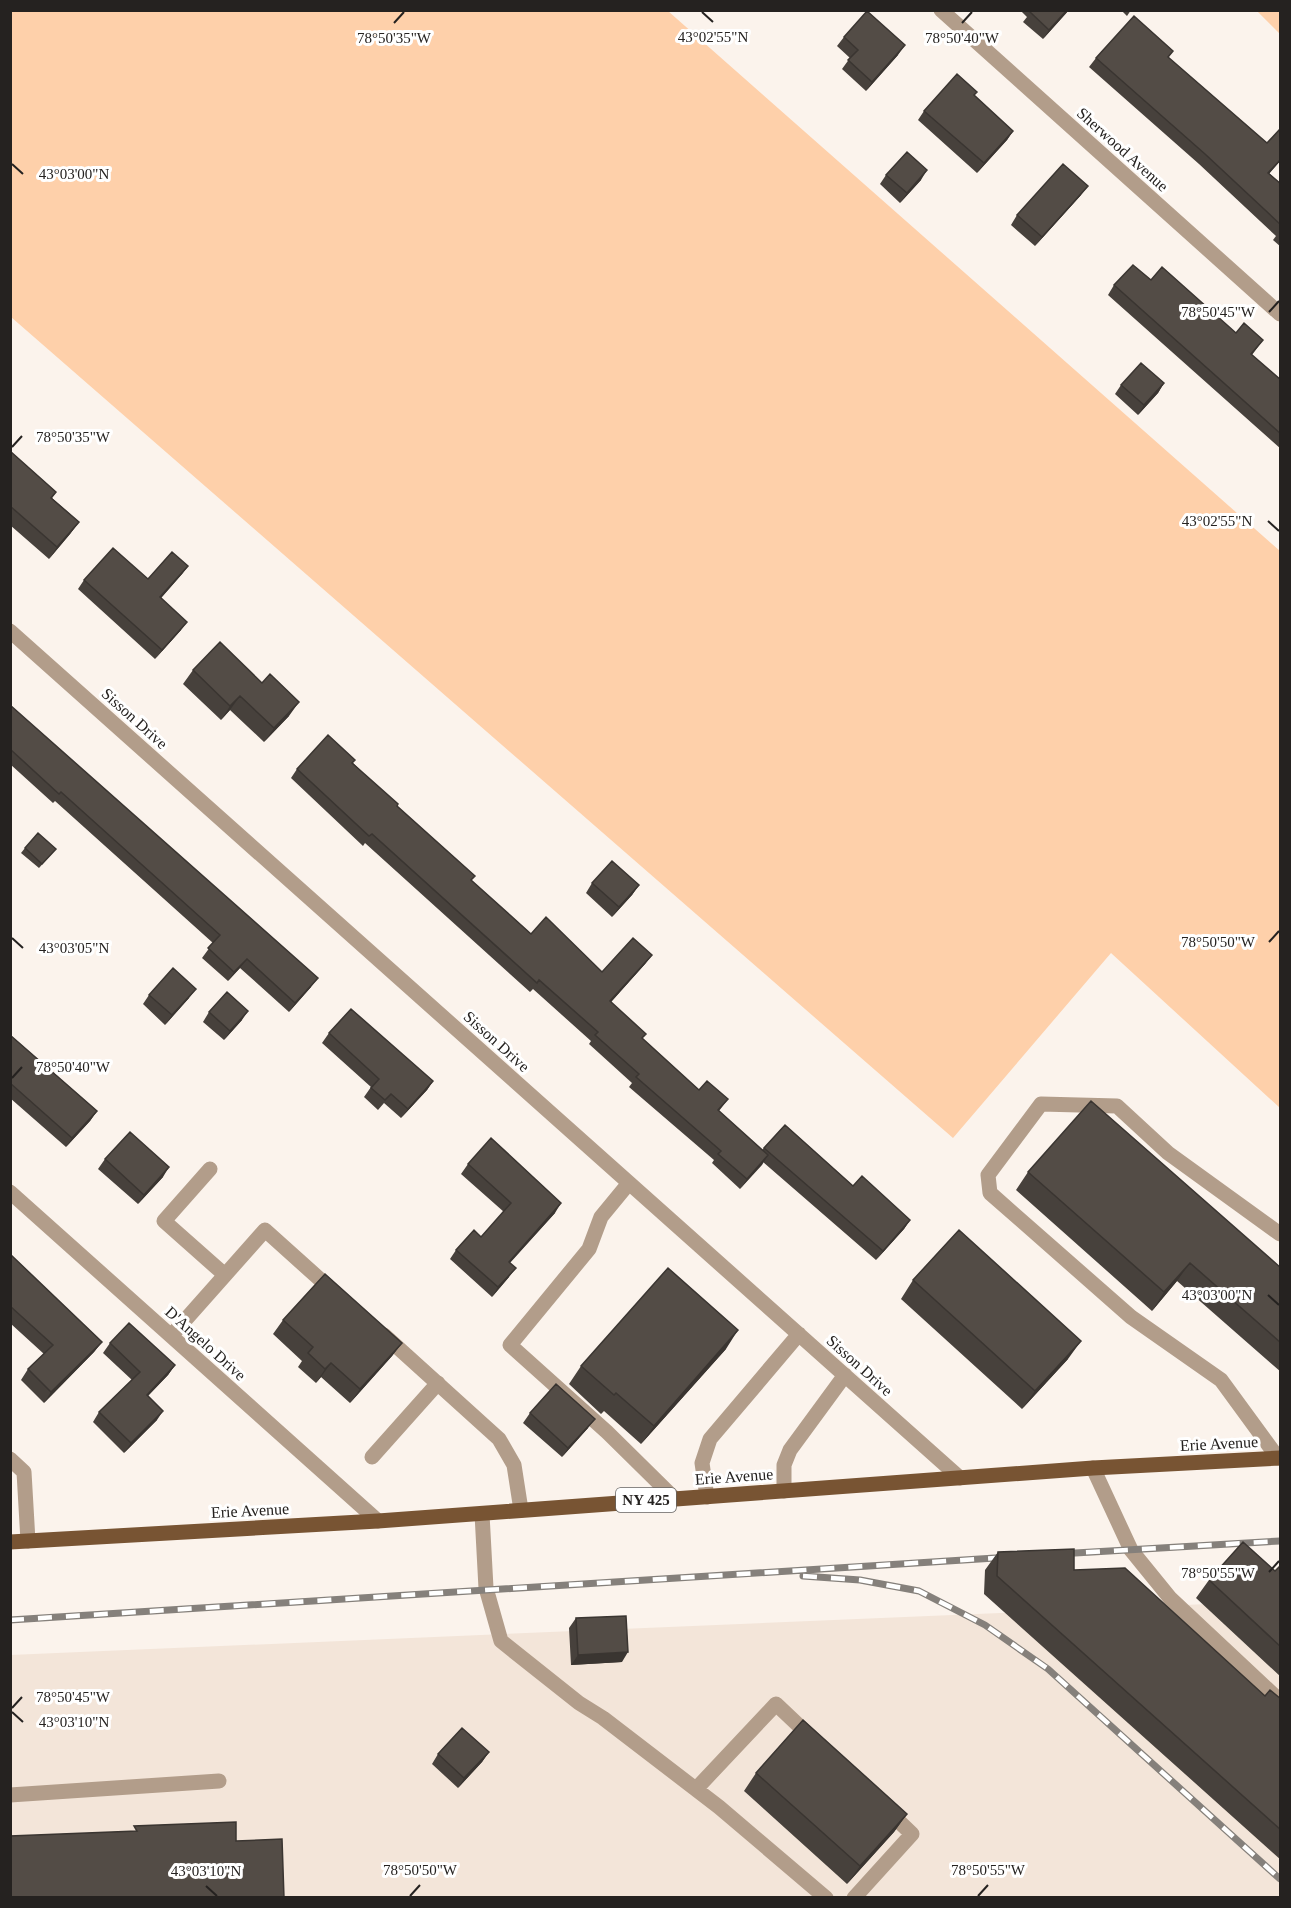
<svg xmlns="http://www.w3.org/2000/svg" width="1291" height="1908" viewBox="0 0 1291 1908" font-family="Georgia,serif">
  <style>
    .built { fill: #f3e5d9 }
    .green { fill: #fed0aa }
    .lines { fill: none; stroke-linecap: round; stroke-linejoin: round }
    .minor { stroke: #b29d8a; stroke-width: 15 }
    .major { stroke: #785433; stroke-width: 15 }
    .rail-casing { stroke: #85807b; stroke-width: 7 }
    .rail { stroke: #fff; stroke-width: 4.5; stroke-dasharray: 14; stroke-linecap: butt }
    .wall { fill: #47413c }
    .shaded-wall { fill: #3a3531 }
    .building { fill: #534c46; stroke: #3a3531; stroke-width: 1.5 }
    .ticks { fill: none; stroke: #252220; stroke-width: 2 }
    .labels { text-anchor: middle; stroke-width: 6; stroke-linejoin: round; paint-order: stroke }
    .shield { fill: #fff; stroke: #666463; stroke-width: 1.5 }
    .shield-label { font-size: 15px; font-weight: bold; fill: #252220 }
    .street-label { font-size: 16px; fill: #252220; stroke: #fff }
    .ticks-label { font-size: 15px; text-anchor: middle; fill: #252220; stroke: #fff; stroke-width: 6; stroke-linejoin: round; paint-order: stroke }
  </style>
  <rect width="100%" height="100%" fill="#fbf3ec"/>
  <!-- built -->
  <path class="built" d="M1280 1601V1897H11L10 1655Z"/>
  <!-- green -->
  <path class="green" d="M11 10 668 11 1280 551V1108L1111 953 953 1138 11 317Z
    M1257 11H1280V34Z"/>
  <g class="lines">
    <!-- minor -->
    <path class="minor" d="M941 10 1280 314
      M10 631 960 1478
      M210 1169 164 1221 225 1275
      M629 1183 601 1217 589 1249 510 1345 607 1432 674 1498
      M10 1192 378 1521
      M384 1335 499 1439 514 1465 521 1510
      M171 1336 265 1230 334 1292
      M372 1457 438 1383
      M1278 1458 1221 1380 1131 1317 990 1193 988 1175 1041 1104 1117 1106 1168 1153 1280 1234
      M10 1459 24 1472 28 1541
      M1093 1468 1131 1550 1170 1598 1280 1701
      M784 1491V1465L790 1450 845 1375
      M707 1497 702 1463 710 1439 799 1334
      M482 1514 486 1588 501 1641 579 1703 603 1718 719 1807 826 1898
      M696 1789 776 1704 813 1739
      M10 1795 219 1781
      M854 1898 912 1834 886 1809"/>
    <!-- major -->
    <path class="major" d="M10 1542 378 1521 1093 1468 1280 1458"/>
    <!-- rail casing -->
    <g class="rail-casing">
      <path id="rail" d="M1058 1554 1280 1541
        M803 1576 860 1580 919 1591 985 1625 1048 1669 1280 1879
        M10 1620 1011 1557"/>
    </g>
    <!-- rail -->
    <use href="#rail" class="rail"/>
  </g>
  <!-- wall -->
  <path class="wall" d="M1020 10H1069L1043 39 1023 22 1027 17Z
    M1121 10H1131L1127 16Z
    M844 37 898 55 866 91 842 69 850 58 837 46Z
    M1173 51 1168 58 1267 143 1281 128V160L1269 173 1281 184V247L1273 240 1276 236 1199 164 1089 67 1096 58Z
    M975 96 1013 131 1007 140 977 173 918 120 924 111Z
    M886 175 921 180 900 203 880 184Z
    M1081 195 1035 246 1011 225 1017 215Z
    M1151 280 1236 333 1263 340 1252 355 1281 380V449L1108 295 1114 285Z
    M1164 383 1158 393 1138 415 1115 394 1121 385Z
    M10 451 56 492 52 498 79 522 70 534 49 559 10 525Z
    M188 566 182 574 161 598 181 630 155 659 78 589 84 580 148 579Z
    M193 670 262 683 289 716 264 742 230 710 221 720 183 684Z
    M10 705 311 987 289 1012 240 968 228 981 202 958 213 943 55 801 53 803 10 764Z
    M353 763 472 881 531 934 602 972 652 955 645 964 611 1002 643 1039 699 1090 728 1099 719 1111 762 1150 785 1125 853 1186 910 1220 904 1229 876 1260 763 1162 740 1189 712 1163 714 1160 629 1087 632 1083 589 1044 591 1041 533 989 530 992 365 843 363 846 291 778 297 769Z
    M25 848 56 849 39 868 21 853Z
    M592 883 639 885 632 895 612 917 586 893Z
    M149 995 189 998 165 1025 143 1004Z
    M209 1012 242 1020 224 1040 203 1022Z
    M329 1033 433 1081 427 1090 401 1118 384 1103 378 1110 364 1097 371 1087 322 1043Z
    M10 1035 97 1111 90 1121 66 1147 10 1098Z
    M105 1159 163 1177 138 1204 98 1169Z
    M468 1164 555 1213 510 1263 509 1277 492 1297 450 1259 456 1250 481 1237 504 1212 461 1174Z
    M1028 1172 1281 1268V1372L1177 1281 1152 1311 1016 1190Z
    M10 1254 102 1342 94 1352 44 1403 21 1380 28 1369 44 1354 10 1323Z
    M913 1280 1068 1359 1022 1409 901 1299Z
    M283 1320 402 1343 392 1356 350 1403 321 1377 316 1383 298 1367 302 1361 273 1334Z
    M110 1343 175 1365 168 1375 148 1396 157 1420 124 1453 93 1422 99 1412 132 1380 103 1353Z
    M726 1349 641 1444 604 1411 601 1414 569 1384 581 1366Z
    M530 1413 588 1428 562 1457 523 1423Z
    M998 1552 1074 1570 1265 1696 1281 1699V1860L984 1594 985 1570Z
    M1281 1565V1677L1196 1598 1209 1580 1275 1571Z
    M576 1618 622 1662 571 1665 569 1628Z
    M489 1752 482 1762 458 1788 432 1764 438 1754Z
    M756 1773 907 1814 894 1832 847 1884 744 1791Z"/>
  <!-- shaded-wall -->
  <path class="shaded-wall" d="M1067 10H1069L1043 39 1049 30Z
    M905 45 898 55 866 91 872 82Z
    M1013 131 1007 140 977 173 984 163Z
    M1281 159V160L1262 182 1268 173Z
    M927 170 921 180 900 203 907 193Z
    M1088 186 1081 195 1035 246 1042 237Z
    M1164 383 1158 393 1138 415 1144 405Z
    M79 522 70 534 49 559 57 547Z
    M188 566 182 574 154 606 160 597Z
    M187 622 181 630 155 659 162 650Z
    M240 696 230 710 221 720 230 706Z
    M299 702 289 716 264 742 274 728Z
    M639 885 632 895 612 917 619 907Z
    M652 955 645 964 603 1011 610 1001Z
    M247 959 240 968 228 981 234 972Z
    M318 978 311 987 289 1012 295 1003Z
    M196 989 189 998 165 1025 172 1015Z
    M248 1011 242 1020 224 1040 230 1031Z
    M433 1081 427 1090 401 1118 408 1109Z
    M97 1111 90 1121 66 1147 72 1138Z
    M768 1155 762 1165 740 1189 747 1179Z
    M169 1167 163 1177 138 1204 144 1195Z
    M561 1203 555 1213 502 1271 509 1262Z
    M910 1220 904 1229 876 1260 883 1251Z
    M1190 1263 1177 1281 1152 1311 1164 1292Z
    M516 1268 509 1277 492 1297 498 1287Z
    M738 1330 726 1349 641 1444 654 1426Z
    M1081 1341 1068 1359 1022 1409 1035 1391Z
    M102 1342 94 1352 44 1403 51 1392Z
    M402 1343 392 1356 350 1403 360 1389Z
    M331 1363 321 1377 316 1383 325 1369Z
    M175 1365 168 1375 140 1404 147 1395Z
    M163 1411 157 1420 124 1453 131 1443Z
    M595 1419 588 1428 562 1457 568 1448Z
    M628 1652 622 1662 571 1665 578 1655Z
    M489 1752 482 1762 458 1788 464 1778Z
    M907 1814 894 1832 847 1884 860 1866Z"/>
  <!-- building -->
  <path class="building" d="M1032 10H1067L1049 30 1030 12Z
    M867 11 905 45 872 82 848 60 858 50 844 37Z
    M1134 16 1173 51 1168 57 1267 143 1281 128V159L1268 173 1281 184V225L1205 154 1096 58Z
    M957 74 977 92 974 95 1013 131 984 163 924 111Z
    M907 152 927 170 907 193 886 175Z
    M1063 164 1088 186 1042 237 1017 215Z
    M1133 265 1151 280 1162 267 1236 333 1244 323 1263 340 1251 354 1281 380V434L1114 285Z
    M1141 363 1164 383 1144 405 1121 385Z
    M10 451 56 492 51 498 79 522 57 547 10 506Z
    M113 548 148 579 172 552 188 566 160 597 187 622 162 650 84 580Z
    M220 642 262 683 270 674 299 702 274 728 240 696 230 706 193 670Z
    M10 705 318 978 295 1003 247 959 234 972 208 948 220 935 61 792 59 794 10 749Z
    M328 735 355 760 352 763 398 804 397 806 475 876 471 880 531 934 546 917 602 972 633 938 652 955 610 1001 646 1034 642 1038 699 1090 707 1081 728 1099 718 1110 768 1155 747 1179 718 1154 721 1151 636 1077 639 1074 595 1035 598 1032 539 980 537 983 372 834 369 836 297 769Z
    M38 833 56 849 42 864 25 848Z
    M612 861 639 885 619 907 592 883Z
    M173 968 196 989 172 1015 149 995Z
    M227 992 248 1011 230 1031 209 1012Z
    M351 1009 433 1081 408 1109 391 1094 385 1100 371 1088 379 1079 329 1033Z
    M10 1035 97 1111 72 1138 10 1083Z
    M1091 1101 1281 1268V1343L1190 1263 1164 1292 1028 1172Z
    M785 1125 853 1186 862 1176 910 1220 883 1251 764 1148Z
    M130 1132 169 1167 144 1195 105 1159Z
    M491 1138 561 1203 509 1262 516 1268 498 1287 456 1250 474 1230 481 1237 511 1203 468 1164Z
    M959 1230 1081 1341 1035 1391 913 1280Z
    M10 1254 102 1342 51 1392 28 1369 53 1345 10 1306Z
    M668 1268 738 1330 654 1426 616 1393 614 1395 581 1366Z
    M325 1274 402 1343 360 1389 331 1363 325 1369 308 1353 313 1347 283 1320Z
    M129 1323 175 1365 147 1395 163 1411 131 1443 99 1412 140 1372 110 1343Z
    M556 1384 595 1419 568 1448 530 1413Z
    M1243 1542 1275 1571 1281 1565V1647L1209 1580Z
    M1074 1549V1570L1125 1568 1265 1696 1270 1690 1281 1699V1830L997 1576 998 1552Z
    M626 1616 628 1652 578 1655 576 1618Z
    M803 1720 907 1814 860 1866 756 1773Z
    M462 1728 489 1752 464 1778 438 1754Z
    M236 1822V1841L282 1839 284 1898H10V1836L137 1831 134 1826Z"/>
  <!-- ticks -->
  <path class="ticks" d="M702 12 713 22M394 23 404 12M962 23 972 12M12 164 23 174M1269 312 1279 301M12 447 22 436M1268 521 1279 531M12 938 23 948M1269 942 1279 931M12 1078 22 1067M1268 1295 1279 1305M1269 1572 1279 1561M12 1708 22 1697M12 1712 23 1722M206 1886 217 1896M410 1896 420 1885M978 1896 988 1885"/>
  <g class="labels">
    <!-- shield labels -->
    <rect class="shield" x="616" y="1488" width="60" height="24" rx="4.5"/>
    <g class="shield-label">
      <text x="646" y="1505">NY 425</text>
    </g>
    <!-- street labels -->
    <g class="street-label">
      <text transform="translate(1123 149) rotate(42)" y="6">Sherwood Avenue</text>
      <text transform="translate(135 718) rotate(42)" y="6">Sisson Drive</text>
      <text transform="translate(497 1041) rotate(42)" y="6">Sisson Drive</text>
      <text transform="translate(206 1343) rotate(42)" y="6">D'Angelo Drive</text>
      <text transform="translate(860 1365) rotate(42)" y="6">Sisson Drive</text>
      <text transform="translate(1219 1443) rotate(-3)" y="6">Erie Avenue</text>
      <text transform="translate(734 1476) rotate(-4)" y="6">Erie Avenue</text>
      <text transform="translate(250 1510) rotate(-3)" y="6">Erie Avenue</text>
    </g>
  </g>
  <g class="ticks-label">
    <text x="713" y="42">43°02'55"N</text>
    <text x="394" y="43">78°50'35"W</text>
    <text x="962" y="43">78°50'40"W</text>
    <text x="74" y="179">43°03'00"N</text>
    <text x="1218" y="317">78°50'45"W</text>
    <text x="73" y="442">78°50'35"W</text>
    <text x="1217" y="526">43°02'55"N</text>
    <text x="1218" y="947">78°50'50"W</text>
    <text x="74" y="953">43°03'05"N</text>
    <text x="73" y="1072">78°50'40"W</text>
    <text x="1217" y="1300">43°03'00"N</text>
    <text x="1218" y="1578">78°50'55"W</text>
    <text x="73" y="1702">78°50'45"W</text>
    <text x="74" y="1727">43°03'10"N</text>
    <text x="420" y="1875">78°50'50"W</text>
    <text x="988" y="1875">78°50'55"W</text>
    <text x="206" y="1876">43°03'10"N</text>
  </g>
  <!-- border -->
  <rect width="1291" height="1908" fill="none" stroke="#252220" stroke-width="24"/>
</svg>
